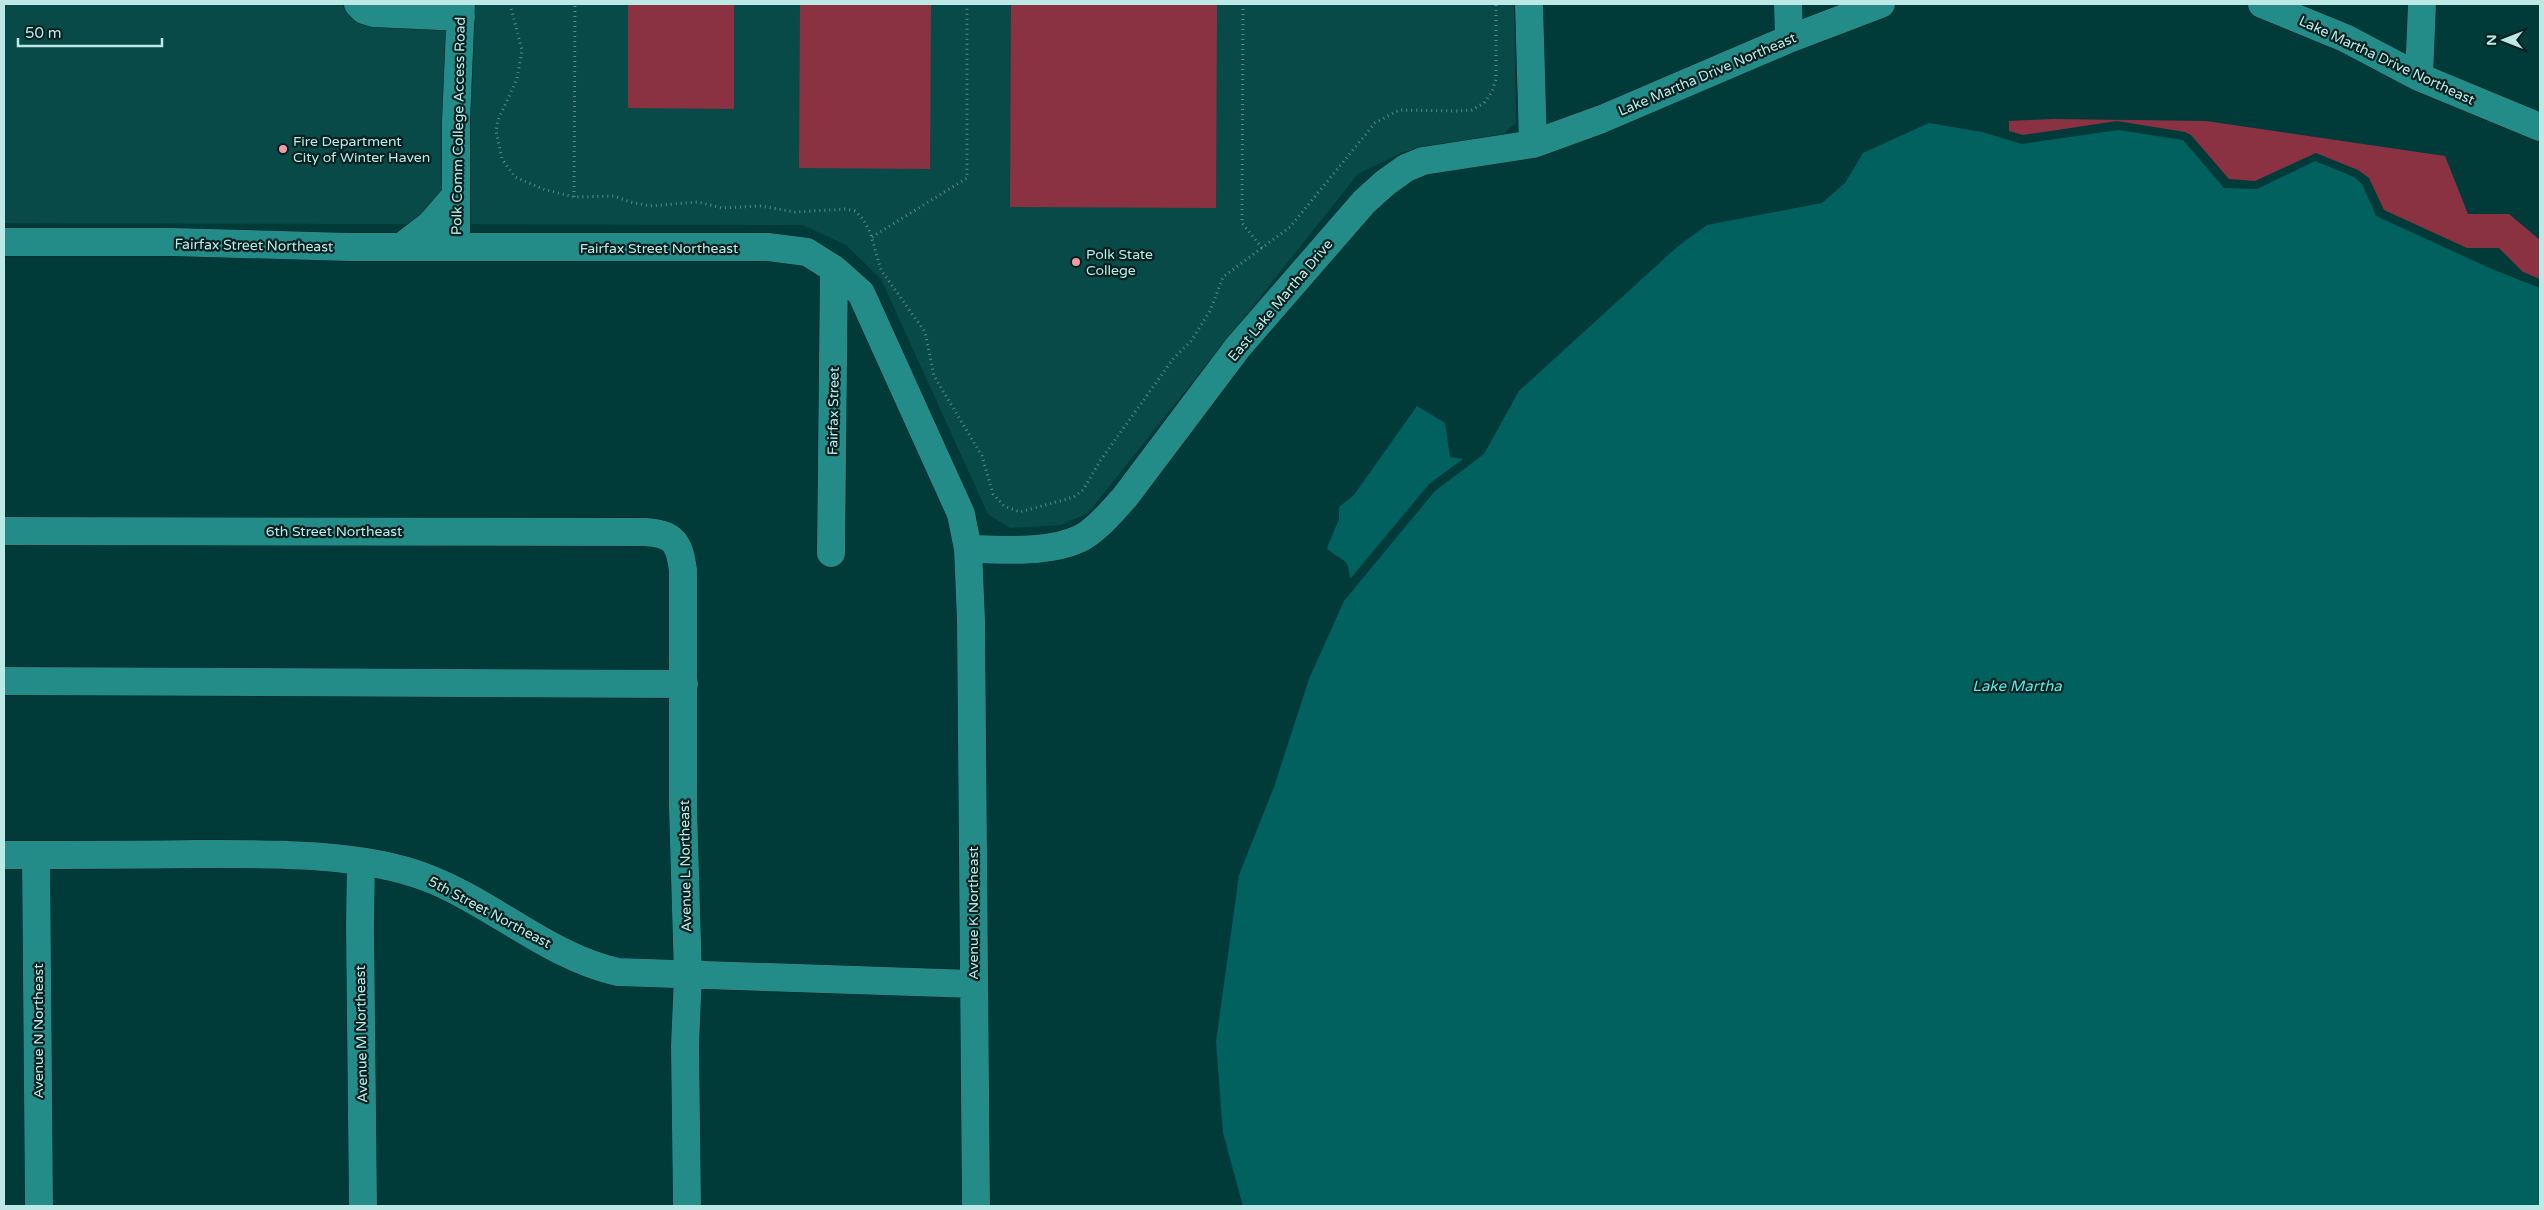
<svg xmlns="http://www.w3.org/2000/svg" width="2544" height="1210" viewBox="0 0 2544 1210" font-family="'Varela Round',sans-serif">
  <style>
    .built { fill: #084a48 }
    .green { fill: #8b3242 }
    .water { fill: #00615f }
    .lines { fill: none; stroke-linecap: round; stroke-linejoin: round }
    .minor-casing { stroke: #01201f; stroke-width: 29 }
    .path { stroke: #578b8a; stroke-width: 3; stroke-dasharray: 1 4; stroke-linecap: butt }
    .minor { stroke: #238c89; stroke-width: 28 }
    .poi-dot { fill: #f49aa4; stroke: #01201f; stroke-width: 2 }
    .labels { text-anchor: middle; stroke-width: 4.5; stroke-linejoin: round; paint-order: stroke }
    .street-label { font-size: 14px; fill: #bce8e6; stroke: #01201f }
    .poi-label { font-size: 14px; fill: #bce8e6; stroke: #01201f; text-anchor: start }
    .water-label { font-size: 15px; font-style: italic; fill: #54ebe7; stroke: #01201f }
  </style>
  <rect width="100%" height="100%" fill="#003b3a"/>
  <!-- built -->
  <path class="built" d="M4 4H1514L1516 123 1500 136 1403 152 1358 174 1088 513 1061 525 1010 528 988 514 881 279 846 245 803 225 4 223Z"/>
  <!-- green -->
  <path class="green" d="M628 4H734V109L628 108Z
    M800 4H931L930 169 799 168Z
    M1011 4H1217L1216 208 1010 207Z
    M2053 119 2206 121 2445 156 2468 214H2509L2540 240V279L2523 272 2499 248H2467L2384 210 2369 178 2358 170 2316 153 2255 181 2229 179 2191 135 2185 132 2117 121 2023 135 2009 131V121Z"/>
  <!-- water -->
  <path class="water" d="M1929 123 1982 132 2022 144 2118 130 2183 140 2224 188 2257 189 2315 161 2354 177 2362 184 2376 216 2494 270 2540 288V1206H1243L1223 1133 1216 1042 1239 875 1274 787 1309 679 1344 601 1435 491 1484 454 1519 391 1677 247 1707 225 1822 203 1845 183 1863 153Z
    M1417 406 1445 423 1450 457 1463 459 1429 484 1350 579C1349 555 1340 562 1327 548L1339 519V507L1354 495Z"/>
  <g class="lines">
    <!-- minor casing -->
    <g class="minor-casing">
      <path id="minor" d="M358 4 364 10 374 13 461 17
        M1529 4 1533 144
        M1788 4 1789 39
        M2262 4 2345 38 2419 77 2540 127
        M2419 77 2422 4
        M4 242H172L349 247H768L807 252 834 269 861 293 961 514 968 549 971 620 976 1206
        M401 247 431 224 456 195
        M456 247V121L461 4
        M4 531 645 532C674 534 679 542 683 570V807L688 976 685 1045 687 1206
        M968 549C1004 549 1046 554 1079 539 1096 531 1112 511 1125 497L1238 347 1364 202 1385 183 1406 168 1423 161 1533 144 1602 119 1789 39 1881 4
        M831 553 834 269
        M4 681 684 684
        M4 855C68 855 132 855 197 854 267 854 359 852 425 877 492 902 547 956 618 972L973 984
        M36 855 39 1206
        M361 862 360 925 363 1206"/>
    </g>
    <!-- path -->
    <path class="path" d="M510 4 522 50 517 79 498 120 496 131 502 159 515 177 543 189 574 197 614 196 630 202 650 206 698 202 722 208 760 206 795 212 846 209 855 211 863 219 870 232 881 270 925 332 934 376 982 456 993 494 1004 506 1020 512 1074 497 1083 490 1100 461 1173 359 1191 341 1210 311 1223 277 1290 227 1375 123 1399 110 1458 111 1472 110 1484 103 1492 92 1496 79V4
      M1243 4 1242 223 1262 248
      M574 197 575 4
      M872 237 967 178V4"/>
    <!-- minor -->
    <use href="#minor" class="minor"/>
  </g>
  <!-- markers -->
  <g class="poi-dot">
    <circle cx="283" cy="149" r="5"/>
    <circle cx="1076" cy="262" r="5"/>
  </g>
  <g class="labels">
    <!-- street labels -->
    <g class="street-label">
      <text transform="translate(2387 60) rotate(25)" y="5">Lake Martha Drive Northeast</text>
      <text transform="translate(1707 74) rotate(-23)" y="5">Lake Martha Drive Northeast</text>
      <text transform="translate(458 126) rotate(-89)" y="5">Polk Comm College Access Road</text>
      <text transform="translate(254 245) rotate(1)" y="5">Fairfax Street Northeast</text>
      <text x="659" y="253">Fairfax Street Northeast</text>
      <text transform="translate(1280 300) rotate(-50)" y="5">East Lake Martha Drive</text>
      <text transform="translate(833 411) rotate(-89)" y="5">Fairfax Street</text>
      <text x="334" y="536">6th Street Northeast</text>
      <text transform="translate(685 866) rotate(-91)" y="5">Avenue L Northeast</text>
      <text transform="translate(490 912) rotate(28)" y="5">5th Street Northeast</text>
      <text transform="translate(973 913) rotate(-90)" y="5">Avenue K Northeast</text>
      <text transform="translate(38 1031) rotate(-90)" y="5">Avenue N Northeast</text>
      <text transform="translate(361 1034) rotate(-91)" y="5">Avenue M Northeast</text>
    </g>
    <!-- poi labels -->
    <g class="poi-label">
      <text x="293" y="146">Fire Department<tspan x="293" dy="16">City of Winter Haven</tspan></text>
      <text x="1086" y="259">Polk State<tspan x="1086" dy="16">College</tspan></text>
    </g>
    <!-- water labels -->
    <g class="water-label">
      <text x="2017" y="691">Lake Martha</text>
    </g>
  </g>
  <!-- border -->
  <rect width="2544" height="1210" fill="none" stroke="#bce8e6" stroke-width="10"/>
  <!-- north arrow -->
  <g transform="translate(2504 40) rotate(270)" stroke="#01201f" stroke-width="4" paint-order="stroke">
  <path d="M0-4L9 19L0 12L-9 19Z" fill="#bce8e6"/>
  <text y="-8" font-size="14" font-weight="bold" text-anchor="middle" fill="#bce8e6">N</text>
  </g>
  <!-- scale -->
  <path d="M18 38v8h144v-8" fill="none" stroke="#bce8e6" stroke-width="2.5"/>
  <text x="25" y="38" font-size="15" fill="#bce8e6" stroke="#01201f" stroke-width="4" paint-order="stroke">50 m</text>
</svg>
